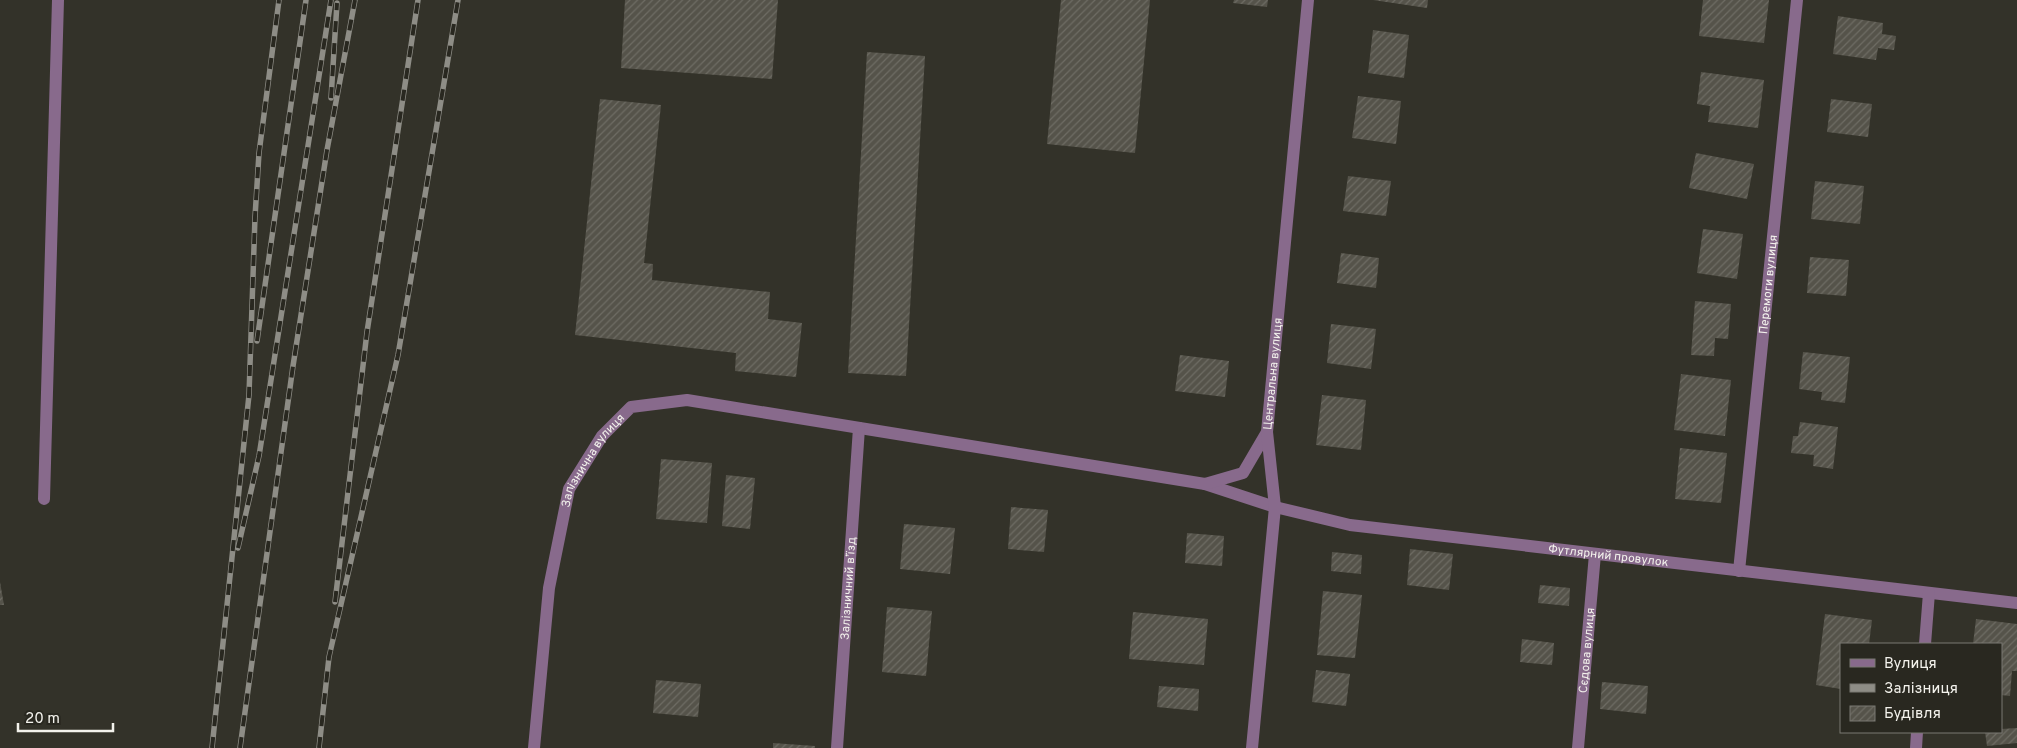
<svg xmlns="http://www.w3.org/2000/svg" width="2017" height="748" viewBox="0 0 2017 748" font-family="Overpass,sans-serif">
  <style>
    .building { fill: url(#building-hatch) }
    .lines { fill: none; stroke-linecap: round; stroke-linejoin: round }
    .service { stroke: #886a8c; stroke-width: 12 }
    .minor { stroke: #886a8c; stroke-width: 12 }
    .rail-casing { stroke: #8e8d86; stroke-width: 5.5 }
    .rail { stroke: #292820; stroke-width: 4; stroke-dasharray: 11; stroke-linecap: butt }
    .labels { text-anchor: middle; stroke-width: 5; stroke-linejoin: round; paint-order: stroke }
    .street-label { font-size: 12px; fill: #f3f2ec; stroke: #292820 }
  </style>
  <defs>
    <pattern id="building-hatch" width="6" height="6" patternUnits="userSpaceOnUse" patternTransform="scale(1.25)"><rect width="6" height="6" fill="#55534a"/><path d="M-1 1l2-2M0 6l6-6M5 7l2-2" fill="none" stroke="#6e6c64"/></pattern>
  </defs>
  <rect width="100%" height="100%" fill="#333229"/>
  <!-- building -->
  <path class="building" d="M625 0H778L772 79 621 68Z
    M1061 0H1150L1135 153 1047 144Z
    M1234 0H1268L1267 7 1233 3Z
    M1373 0H1428L1427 8Z
    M1703 0H1769L1764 43 1699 36Z
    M1838 16 1883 23 1882 34 1896 36 1894 50 1878 48 1876 60 1833 54Z
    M1373 30 1409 35 1404 78 1368 73Z
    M867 52 925 56 906 376 848 373Z
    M1701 72 1764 80 1758 128 1708 122 1710 106 1697 104Z
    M1358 96 1401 101 1396 144 1352 138Z
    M600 99 661 105 644 263 653 264 652 280 770 292 768 319 802 323 796 377 735 371 736 353 575 335Z
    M1831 99 1872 104 1868 137 1827 132Z
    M1696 153 1754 164 1747 199 1689 188Z
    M1348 176 1391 181 1386 216 1343 211Z
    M1815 181 1864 186 1860 224 1811 219Z
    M1703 229 1743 234 1737 279 1697 273Z
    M1341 253 1379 258 1376 288 1337 283Z
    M1810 257 1849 260 1846 296 1807 293Z
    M1695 301 1731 304 1728 339 1715 338 1714 356 1691 355Z
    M1331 324 1376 329 1371 369 1327 363Z
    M1803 352 1850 357 1845 403 1821 400 1822 392 1799 389Z
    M1180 355 1229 361 1225 397 1175 391Z
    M1681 374 1731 380 1725 436 1674 430Z
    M1322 395 1366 400 1361 450 1316 445Z
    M1800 422 1838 427 1833 469 1813 466 1814 455 1791 453 1793 436H1798Z
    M1680 448 1727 453 1721 503 1675 499Z
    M661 459 712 463 707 523 656 519Z
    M726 475 755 478 750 529 722 526Z
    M1011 507 1048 510 1044 552 1008 549Z
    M904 524 955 528 950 574 900 569Z
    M1187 533 1224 536 1222 566 1185 563Z
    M1410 549 1453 554 1449 590 1407 585Z
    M1332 552 1362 555 1361 574 1331 571Z
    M0 582 4 605H0Z
    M1540 585 1570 588 1569 606 1538 603Z
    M1323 591 1362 595 1355 658 1317 655Z
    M887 607 932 611 926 676 882 672Z
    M1133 612 1208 619 1204 665 1129 659Z
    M1825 614 1872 620 1869 644H1841V689L1816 685Z
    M1976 619 2017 624V671H2012L2010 696 2001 695V644H1973Z
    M1522 639 1554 643 1552 665 1520 662Z
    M1316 670 1350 674 1346 706 1312 702Z
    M656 680 701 684 698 717 653 713Z
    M1602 682 1648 686 1646 714 1600 709Z
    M1159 686 1199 689 1198 711 1157 707Z
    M2017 728V743L1987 746 1985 732H2001V729Z
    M773 743 815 746V748H773Z"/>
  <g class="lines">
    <!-- service -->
    <path class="service" d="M44 499 58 0"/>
    <!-- minor -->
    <g class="minor">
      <path id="s1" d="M1205 484 1275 507 1350 525 2017 603"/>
      <path id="s2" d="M1739 571 1797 0"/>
      <path d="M1925 644 1929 593"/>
      <path id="s3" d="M534 748 549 588 569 489 602 436 631 407 687 400 1205 484 1243 473 1267 432"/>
      <path id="s4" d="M837 748 859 428"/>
      <path id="s5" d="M1252 748 1275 507 1267 432 1308 0"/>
      <path id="s6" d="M1578 748 1595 554"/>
      <path d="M1916 748 1917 732"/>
    </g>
    <!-- rail casing -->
    <g class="rail-casing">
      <path id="rail" d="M331 98 337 3
        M257 341 306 0
        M238 548 259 456 331 0
        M335 602 367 332 418 0
        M212 748 249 395 255 217 259 153 279 0
        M240 748 293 366 327 150 355 0
        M319 748 329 657 398 355 458 0"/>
    </g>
    <!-- rail -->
    <use href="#rail" class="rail"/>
  </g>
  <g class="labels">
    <!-- street labels -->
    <g class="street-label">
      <text dy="4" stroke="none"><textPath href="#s2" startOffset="288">Перемоги вулиця</textPath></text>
      <text dy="4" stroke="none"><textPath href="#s5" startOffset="376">Центральна вулиця</textPath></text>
      <text dy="4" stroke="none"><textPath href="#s3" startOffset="298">Залізнична вулиця</textPath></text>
      <text dy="4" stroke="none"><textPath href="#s1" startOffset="411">Футлярний провулок</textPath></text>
      <text dy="4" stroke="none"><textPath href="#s4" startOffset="160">Залізничний в’їзд</textPath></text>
      <text dy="4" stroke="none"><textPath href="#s6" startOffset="98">Сєдова вулиця</textPath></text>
    </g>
  </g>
  <!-- legend -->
  <rect x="1840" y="643" width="162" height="90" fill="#292820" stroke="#7a7972"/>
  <rect x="1850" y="659" width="25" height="8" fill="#886a8c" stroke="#7a7972"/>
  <text x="1884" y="668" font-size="15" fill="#f3f2ec">Вулиця</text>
  <rect x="1850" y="684" width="25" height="8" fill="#8e8d86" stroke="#7a7972"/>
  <text x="1884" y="693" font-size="15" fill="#f3f2ec">Залізниця</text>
  <rect x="1850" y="706" width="25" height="15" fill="url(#building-hatch)" stroke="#7a7972"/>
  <text x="1884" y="718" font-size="15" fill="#f3f2ec">Будівля</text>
  <!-- scale -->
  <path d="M18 723v8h95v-8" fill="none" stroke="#f3f2ec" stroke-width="2.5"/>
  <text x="25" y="723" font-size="15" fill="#f3f2ec" stroke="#292820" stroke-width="4" paint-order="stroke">20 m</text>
</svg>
